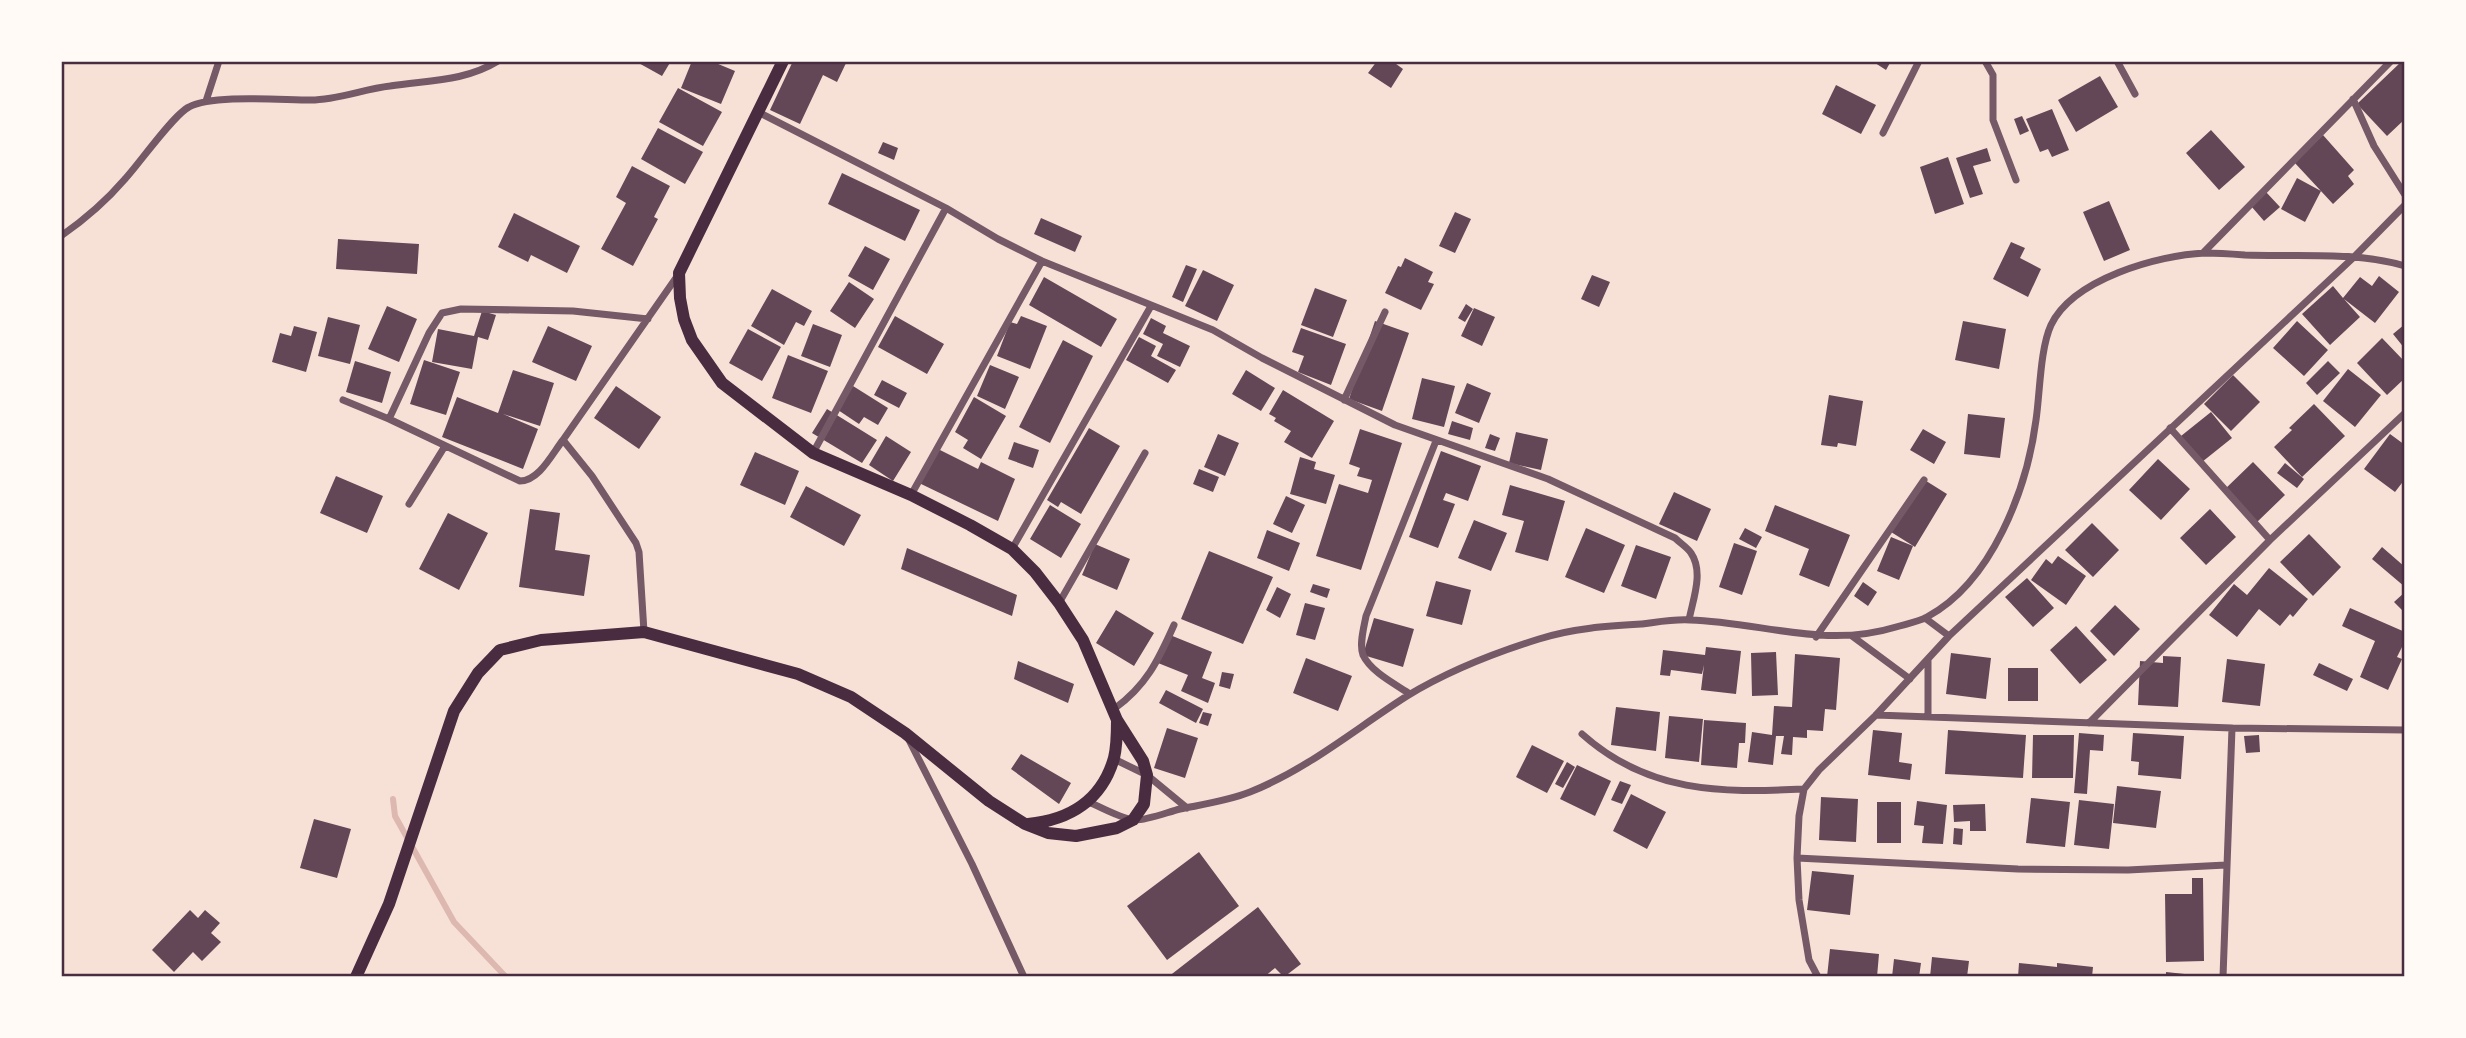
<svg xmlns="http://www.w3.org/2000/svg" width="2466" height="1038" viewBox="0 0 2466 1038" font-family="'Times New Roman',serif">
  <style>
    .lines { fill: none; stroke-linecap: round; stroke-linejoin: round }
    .stream { stroke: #dcb8b0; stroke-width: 6 }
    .building { fill: #644757 }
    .minor { stroke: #755966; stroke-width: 7 }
    .secondary { stroke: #4a2c40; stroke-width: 12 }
    .neatline { fill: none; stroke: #4a2c40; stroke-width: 2.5 }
  </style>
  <rect width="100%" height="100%" fill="#f7e1d7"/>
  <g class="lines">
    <!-- stream -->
    <path class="stream" d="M393 799 395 816 454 922 506 977"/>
  </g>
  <!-- building -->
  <path class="building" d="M635 61H671L662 76Z
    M692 61H711L735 71 721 104 681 88Z
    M793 61H847L837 82 823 75 800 124 770 110Z
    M1377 61H1392L1403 69 1391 88 1368 73Z
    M1872 61H1891L1886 70Z
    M2402 61H2405V119L2387 136 2357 104Z
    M2100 76 2118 107 2076 132 2058 100Z
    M1836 85 1876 105 1861 134 1822 114Z
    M678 88 722 112 703 146 659 122Z
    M2052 109 2069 150 2052 157 2048 149 2040 152 2026 119Z
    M2022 116 2029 131 2020 135 2014 119Z
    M658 128 703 152 685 184 641 159Z
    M2211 130 2245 167 2219 190 2186 153Z
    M2323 135 2354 170 2348 176 2354 184 2333 204 2294 162Z
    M883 142 898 148 894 160 878 153Z
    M1987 148 1991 161 1973 166 1983 194 1970 198 1956 158Z
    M1948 157 1964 204 1935 214 1920 167Z
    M632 166 670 186 654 217 658 219 633 266 601 249 626 203 616 197Z
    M842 173 920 210 905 241 828 204Z
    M2297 178 2321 191 2305 222 2281 209Z
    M2266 192 2280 207 2264 221 2251 206Z
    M2109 201 2130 250 2104 261 2083 212Z
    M1455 212 1471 219 1455 253 1439 246Z
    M514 213 580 246 567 273 531 255 528 262 498 247Z
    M1041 218 1082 236 1075 252 1034 234Z
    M338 239 419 244 417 274 336 269Z
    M2011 242 2025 248 2020 258 2041 269 2028 297 1993 279Z
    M865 246 890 259 873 290 848 276Z
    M1405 258 1433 272 1428 282 1434 284 1421 310 1385 293 1398 266 1401 267Z
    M1186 265 1197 269 1183 302 1172 297Z
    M1203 270 1234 285 1217 321 1185 306Z
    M1592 275 1610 282 1599 307 1581 299Z
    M2379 276 2399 292 2375 323 2344 299 2360 317 2330 345 2302 314 2333 286 2343 298 2360 277 2372 286Z
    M1044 277 1117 319 1101 347 1029 305Z
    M849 282 874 299 855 328 830 311Z
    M1315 288 1347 300 1333 337 1301 325Z
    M772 289 812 311 804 326 796 322 784 345 751 326Z
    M1466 304 1473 309 1465 322 1458 318Z
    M387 306 417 319 399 362 368 349Z
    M1474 308 1495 317 1482 346 1461 336Z
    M482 311 496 315 488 340 478 337 472 369 432 362 438 329 474 336Z
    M895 316 944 344 927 374 878 347Z
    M1021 316 1047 326 1030 369 997 356 1010 322 1017 324Z
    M328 317 360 325 350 364 318 356Z
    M1151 318 1166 326 1163 333 1190 346 1180 367 1157 356 1163 344 1143 334Z
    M1375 321 1409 333 1382 411 1349 399Z
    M1963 321 2006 329 1999 369 1955 360Z
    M2297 321 2328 350 2304 376 2273 348Z
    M813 324 842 335 830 367 801 356Z
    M2405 324V349L2393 334Z
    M294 326 317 332 306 372 272 362 280 333 291 336Z
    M548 326 592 346 576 381 532 362Z
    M1301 328 1346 344 1331 385 1298 372 1304 356 1292 352Z
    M748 329 781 347 762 381 729 363Z
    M1139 337 1156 346 1151 356 1176 370 1168 383 1126 360Z
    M2382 338 2405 362V378L2387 395 2357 363Z
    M1063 340 1093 356 1050 443 1019 427Z
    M788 355 828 371 811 413 772 398Z
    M424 360 460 372 446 415 410 404Z
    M355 361 391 372 382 403 346 392Z
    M2328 361 2340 373 2317 395 2306 383Z
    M990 365 1019 377 1005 409 977 396Z
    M2348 369 2381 395 2355 427 2323 401Z
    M513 370 554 383 540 426 503 414 538 429 523 469 442 437 457 397 498 413Z
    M1246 370 1275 388 1261 411 1232 394Z
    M2233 375 2260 402 2231 431 2204 404Z
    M1422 378 1455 386 1444 427 1412 419Z
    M882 380 907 393 899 408 874 395Z
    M1467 383 1491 393 1479 423 1455 413Z
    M616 386 661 417 639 449 594 418Z
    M853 386 888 408 878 425 864 417 859 424 838 410Z
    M1283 390 1334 421 1312 458 1284 442 1291 431 1274 421 1276 418 1269 414Z
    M1829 395 1863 401 1856 446 1838 443 1837 447 1821 445Z
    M974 397 1006 416 981 459 963 448 968 440 955 432Z
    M2314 404 2345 436 2302 477 2274 447 2292 430 2289 428Z
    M827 409 877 440 862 463 812 433Z
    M2211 412 2232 438 2202 462 2181 436Z
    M1968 414 2005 418 2000 458 1964 454Z
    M1452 421 1473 428 1470 440 1448 434Z
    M1089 428 1120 446 1081 514 1061 502 1058 507 1047 500Z
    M1360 429 1402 443 1361 570 1316 556 1339 484 1368 493 1372 480 1357 476 1360 468 1349 464Z
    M1923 429 1946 442 1934 464 1910 450Z
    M1516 432 1548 439 1541 470 1509 463Z
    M1218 434 1239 443 1225 476 1204 467Z
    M1490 434 1500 438 1495 451 1485 448Z
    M2390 434 2405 445V479L2395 492 2364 469Z
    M886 436 911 452 893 481 869 465Z
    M1014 442 1039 450 1033 468 1008 459Z
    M936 448 978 469 981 462 1015 479 998 521 919 483Z
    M1441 451 1481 466 1468 501 1446 493 1443 500 1455 504 1438 548 1409 537Z
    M755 452 799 471 785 505 740 485Z
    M1300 457 1316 462 1314 469 1335 475 1326 504 1290 494Z
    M2158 459 2190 489 2161 520 2129 490Z
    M2253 462 2285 495 2255 524 2223 491Z
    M2285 463 2304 479 2297 488 2277 473Z
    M1199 469 1219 477 1213 492 1193 484Z
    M336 476 383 496 367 533 320 513Z
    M1923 479 1947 494 1915 547 1891 532Z
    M1510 485 1565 501 1548 561 1515 552 1524 521 1502 515Z
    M806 486 861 515 844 546 790 517Z
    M1674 492 1711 509 1697 541 1659 524Z
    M1286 496 1305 505 1292 533 1273 524Z
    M1050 505 1081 524 1061 558 1030 539Z
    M1775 505 1850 535 1829 587 1799 575 1809 549 1765 531Z
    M530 509 560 513 555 550 590 555 584 596 519 587Z
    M2210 509 2236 537 2206 565 2180 538Z
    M448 513 488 533 459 590 419 569Z
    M1474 520 1507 533 1491 571 1458 558Z
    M2092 523 2119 550 2093 577 2065 550Z
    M1586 528 1625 545 1604 593 1565 577Z
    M1745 528 1762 537 1756 548 1739 539Z
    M1267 530 1300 543 1289 571 1257 558Z
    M2309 534 2341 567 2313 596 2280 562Z
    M1891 537 1913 546 1899 580 1877 571Z
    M1734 543 1757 551 1742 595 1719 587Z
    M1095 544 1130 559 1117 590 1082 575Z
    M1636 545 1671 557 1656 599 1621 586Z
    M2382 547 2405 567V587L2372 559Z
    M907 548 1017 595 1012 616 901 569Z
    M1209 551 1273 577 1243 644 1181 619Z
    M2058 556 2086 576 2066 605 2031 580 2046 559 2052 564Z
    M2269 568 2308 599 2293 617 2290 614 2280 626 2259 609 2237 637 2209 615 2234 584 2247 595Z
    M2027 578 2054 608 2033 627 2005 597Z
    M1436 581 1471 590 1462 625 1426 616Z
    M1863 582 1877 592 1868 606 1854 596Z
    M1313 584 1330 589 1327 598 1310 592Z
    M1277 587 1291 594 1280 618 1266 610Z
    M2405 592V613L2394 602Z
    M1305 603 1325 608 1315 640 1296 635Z
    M2115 605 2140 629 2114 656 2090 631Z
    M2350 608 2405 632V641L2397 657 2402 659 2388 690 2360 677 2375 641 2342 626Z
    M1116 610 1154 633 1134 666 1096 643Z
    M1374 618 1414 629 1403 667 1363 655Z
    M2076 626 2107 660 2080 684 2050 650Z
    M1170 635 1212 652 1202 678 1215 683 1208 703 1181 691 1188 675 1158 663Z
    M1706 647 1741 651 1736 694 1701 690 1704 665 1702 674 1671 670 1670 676 1660 675 1663 650 1705 655Z
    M1776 652 1778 695 1752 696 1751 653Z
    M1951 653 1991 658 1986 699 1946 694Z
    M1795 654 1840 658 1836 710 1825 709 1823 731 1807 730V738L1793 737 1792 755 1781 754 1784 736H1776L1773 765 1748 762 1752 732 1772 735 1774 706 1792 707Z
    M2163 656 2181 657 2178 707 2138 705 2140 661 2163 663Z
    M1306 658 1352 676 1338 711 1293 693Z
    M2227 659 2265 664 2260 706 2222 702Z
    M1018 661 1074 684 1068 703 1014 679Z
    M2319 663 2353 679 2347 691 2313 675Z
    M2008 668H2038V701H2008Z
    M1222 672 1234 674 1230 689 1219 686Z
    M1166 690 1203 709 1196 723 1159 703Z
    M1616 707 1660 712 1656 751 1611 745Z
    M1203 712 1212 714 1208 726 1199 723Z
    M1669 716 1703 719 1699 762 1665 758Z
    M1704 720 1746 723 1745 743H1739L1737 768 1701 765Z
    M1167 728 1198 738 1185 778 1154 768Z
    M1873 730 1902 733 1899 762 1912 764 1910 780 1868 775Z
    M1948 730 2026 735 2023 778 1945 774Z
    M2079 733 2104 735 2103 751 2090 750 2087 794 2074 793Z
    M2133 733 2184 736 2181 779 2138 775 2139 762 2131 761Z
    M2033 735H2074L2073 778H2032Z
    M2259 735 2260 752 2246 753 2244 736Z
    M1532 745 1564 761 1547 793 1516 777Z
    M1021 754 1071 783 1059 804 1011 769Z
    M1567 762 1575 767 1563 788 1555 784Z
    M1577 765 1611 781 1595 816 1560 799Z
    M1620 781 1631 785 1622 804 1611 800Z
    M2117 786 2161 791 2156 828 2113 823Z
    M1631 794 1666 812 1647 849 1613 831Z
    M1821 797 1858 799 1856 842 1819 840Z
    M2031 798 2070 802 2065 847 2026 843Z
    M2079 800 2114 804 2109 849 2074 845Z
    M1917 801 1947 805 1943 844 1922 843 1924 826 1914 825Z
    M1877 802H1901V843H1877Z
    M1985 804 1986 831H1970V821L1954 822 1953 805Z
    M314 819 351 829 337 878 300 868Z
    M1954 828 1963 829 1962 845 1953 844Z
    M1199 852 1239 906 1167 960 1127 906Z
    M1812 871 1854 875 1850 915 1807 910Z
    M2192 878H2203L2204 961 2166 962 2165 894H2192Z
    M1258 907 1301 964 1284 977 1275 968 1264 977H1168Z
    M190 910 198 918 205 910 220 923 211 933 221 942 202 961 193 952 174 972 152 950Z
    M1830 949 1879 954 1877 977H1827Z
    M1932 957 1969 961 1967 977H1930Z
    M1894 959 1921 963 1919 977H1892Z
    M2019 963 2057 967V963L2093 967 2092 977H2018Z
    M2166 972 2194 975V977H2166Z"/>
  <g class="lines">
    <!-- minor -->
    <path class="minor" d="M1985 61 1993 75V120L2016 180
      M2117 61 2135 94
      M2353 99 2374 146 2405 195
      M206 101 219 61
      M758 112 946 208 998 239 1042 261 1213 330 1262 358 1395 425 1548 479 1675 538C1680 543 1688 548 1691 553 1704 572 1693 599 1689 620
      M1883 133 1919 61
      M61 236C84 220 107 200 125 179 139 164 174 114 189 107 213 94 280 100 311 100 337 100 364 89 390 86 427 80 464 82 498 61
      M2203 253 2391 61
      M343 400 389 419 520 481C539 481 552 454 563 440L678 275
      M1344 400 1385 312
      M389 419 429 333 442 313 461 309 573 311 648 319
      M2170 428 2270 540
      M563 440 592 476 636 543 639 552 644 632
      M813 453 946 208
      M911 495 1042 261
      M409 504 445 446
      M1012 549 1151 306
      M1059 603 1145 453
      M1925 618 1949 636
      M1852 636 1910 679
      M1816 637 1924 480
      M1410 694C1395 684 1371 672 1363 655 1359 644 1364 627 1366 616L1436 441
      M1114 709C1146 686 1158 661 1174 625
      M1876 715 2232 728 2223 977
      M1928 717V660
      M2089 723 2270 540 2405 413
      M2232 728 2405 730
      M1582 734C1648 793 1720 793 1804 789
      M909 740 972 864 1024 977
      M1114 759 1147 775 1187 808
      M1089 802C1100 807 1122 819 1134 820 1145 821 1168 812 1180 809 1205 804 1227 801 1250 792 1308 769 1355 729 1407 696 1448 671 1494 653 1539 639 1573 628 1608 626 1642 624 1658 622 1674 619 1690 620 1761 622 1825 649 1896 627 1906 624 1918 622 1927 617 1992 582 2027 489 2036 420 2040 393 2040 349 2051 325 2073 279 2158 255 2205 253 2218 253 2232 254 2245 255 2297 257 2355 251 2405 266
      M1797 858 2018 869 2128 870 2226 865
      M1818 977 1809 960 1799 900 1797 858 1799 816 1804 789 1819 770 1876 715 1949 636 2354 257 2405 205"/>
    <!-- secondary -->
    <path class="secondary" d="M1028 824C1070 820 1102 800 1114 758 1117 746 1117 732 1117 720
      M356 977 389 904 454 711 478 673 500 650 541 640 644 632 798 674 851 697 905 733 989 801 1025 824 1048 833 1076 836 1117 828 1133 820 1144 804 1147 775 1143 761 1117 720 1083 640 1059 603 1035 572 1012 549 970 525 911 495 813 453 722 383 692 340 684 319 680 298 679 273 783 61"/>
  </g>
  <!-- border -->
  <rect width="2466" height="1038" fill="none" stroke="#fffaf5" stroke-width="126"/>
  <rect x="63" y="63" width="2340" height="912" class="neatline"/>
</svg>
